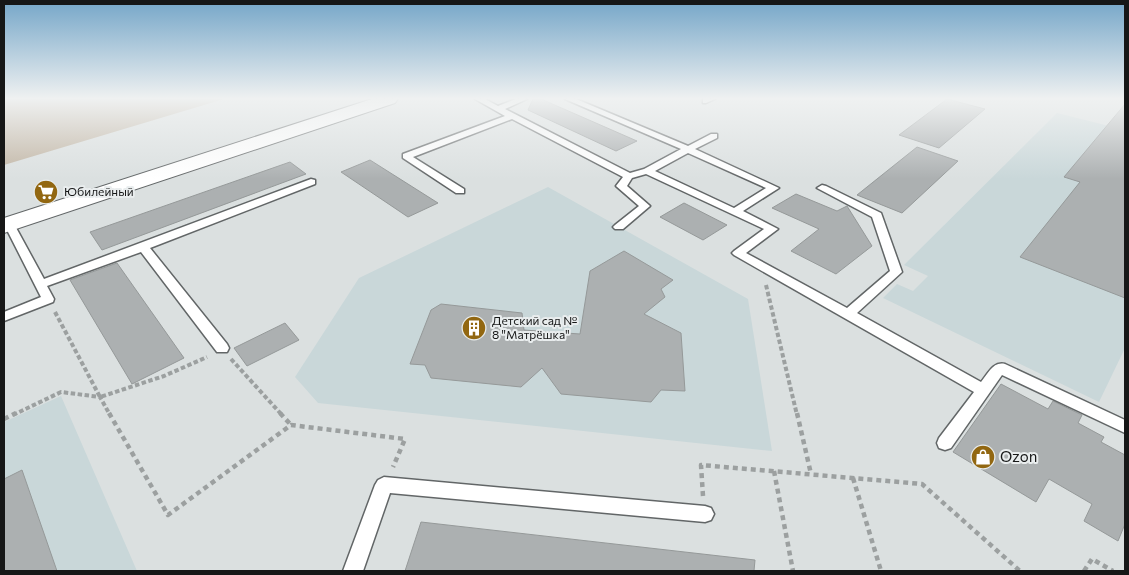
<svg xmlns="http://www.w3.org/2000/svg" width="1129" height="575" viewBox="0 0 1129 575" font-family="Commissioner,sans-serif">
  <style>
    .built { fill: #c9d7d9 }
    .green { fill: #c1b5a4 }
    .building { fill: #acb0b1; stroke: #959999 }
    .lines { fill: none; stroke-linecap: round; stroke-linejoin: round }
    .lane-casing { stroke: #626667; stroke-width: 3 }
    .secondary-casing { stroke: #626667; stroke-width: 2 }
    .path-far1 { stroke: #9ca0a0; stroke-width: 4; stroke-dasharray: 4.5 2.5; stroke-linecap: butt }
    .path { stroke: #9ca0a0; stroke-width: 4.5; stroke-dasharray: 5 4; stroke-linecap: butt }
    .lane { fill: #fff; fill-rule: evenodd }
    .secondary { fill: #fff; fill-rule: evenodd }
    .labels { text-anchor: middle; stroke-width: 4; stroke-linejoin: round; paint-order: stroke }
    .poi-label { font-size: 12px; fill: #161717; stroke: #e9edee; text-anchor: start }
    .near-poi-label { font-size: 15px; fill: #161717; stroke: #e9edee; text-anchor: start }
  </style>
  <rect width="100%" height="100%" fill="#dbe0e0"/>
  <!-- built -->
  <path class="built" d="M1057 113 1125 130V348L1099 402 883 298 897 284 913 291 928 276 904 265Z
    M548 187 748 299 772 451 318 403 295 377 359 278Z
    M61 396 137 571H4V422Z"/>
  <!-- green -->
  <path class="green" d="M4 99H224L4 165Z"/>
  <!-- building -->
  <path class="building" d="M533 99H541L637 141 616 151 528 110Z
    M947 99 985 109 939 148 899 135Z
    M1125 104V298L1020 257 1080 182 1064 177Z
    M917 147 958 161 902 213 857 195Z
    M370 160 438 203 408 217 341 172Z
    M290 162 306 174 102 250 90 232Z
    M796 194 837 211 847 206 872 246 836 274 791 251 819 229 772 208Z
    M684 203 727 225 703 240 660 217Z
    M624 251 673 280 661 289 665 297 644 314 681 333 685 391 661 390 651 402 561 394 542 368 521 387 431 378 425 365 410 364 431 310 441 304 522 313 524 330 580 334 590 271Z
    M117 263 184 358 132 384 70 280Z
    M285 323 299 340 247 366 234 348Z
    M1001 384 1048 409 1053 401 1082 415 1078 423 1104 437 1101 442 1125 455V524L1118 541 1084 521 1092 504 1049 479 1036 502 953 452Z
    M22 470 57 571H4V479Z
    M421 522 755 560 754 571H405Z"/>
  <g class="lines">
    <!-- lane casing -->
    <g class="lane-casing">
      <path id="lane" d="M475 99H485L498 106 516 99H527L505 109 630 173 644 169 681 149 565 99H576L688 146 711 134H717V138L695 149 779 188 743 211 778 229 746 253 847 308 890 271 872 217 817 188 822 185 826 186 881 213 902 272 857 313 981 382C988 374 993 361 1005 364L1125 420V433L1002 375 951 448 945 450 939 448 937 443 939 438 974 392 734 255 732 253 734 251 764 229 646 174 632 178 627 186 650 206 623 229H615L613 227 615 225 639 206 616 186 623 177 512 119 413 157 464 189V193H456L403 158V154L505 116ZM688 153 766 188 734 208 655 171Z
        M703 99H715L706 103H703Z
        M311 179 315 180V184L150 248 227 344 229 348 227 352H217L141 252 47 286 54 299 53 302 4 321V312L41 297 4 224 5 222 9 221 14 224 44 279Z
        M384 477 705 506 711 508 714 514 711 520 705 522 390 493 363 571H343L375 485 378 480Z"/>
    </g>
    <!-- secondary casing -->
    <g class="secondary-casing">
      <path id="secondary" d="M372 99H398L395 103 4 233V218Z"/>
    </g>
    <!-- path-far1 -->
    <path class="path-far1" d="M766 285 797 415
      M55 312 100 397 164 376 207 357
      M231 359 282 415
      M13 415 61 392 100 397 110 415"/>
    <!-- path -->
    <path class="path" d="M109 413 168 515 291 425 405 439 393 467
      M280 413 291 425
      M797 413 811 474
      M4 419 16 413
      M774 471 793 571
      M853 478 881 571
      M703 496 701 465 922 484 1020 571
      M1084 571 1092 559 1113 571"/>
    <!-- lane -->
    <use href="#lane" class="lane"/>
    <!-- secondary -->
    <use href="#secondary" class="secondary"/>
  </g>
  <!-- sky -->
  <linearGradient id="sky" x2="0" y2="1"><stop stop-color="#75a6c8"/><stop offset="0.55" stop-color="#eff1f1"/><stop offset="1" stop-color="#eff1f1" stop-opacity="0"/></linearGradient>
  <rect width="1129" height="179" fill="url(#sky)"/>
  <!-- icons -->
  <defs>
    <g id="supermarket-disc" transform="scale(1.25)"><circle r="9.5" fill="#926711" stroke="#e9edee"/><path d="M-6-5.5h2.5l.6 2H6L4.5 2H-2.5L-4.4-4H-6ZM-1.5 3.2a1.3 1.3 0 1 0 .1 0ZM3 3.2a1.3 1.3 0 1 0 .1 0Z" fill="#fff"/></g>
    <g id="building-disc" transform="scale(1.25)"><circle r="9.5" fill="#926711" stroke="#e9edee"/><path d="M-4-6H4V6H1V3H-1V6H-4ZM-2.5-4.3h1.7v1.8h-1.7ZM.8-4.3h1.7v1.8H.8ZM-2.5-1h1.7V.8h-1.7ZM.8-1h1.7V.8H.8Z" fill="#fff"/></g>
    <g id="shop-disc" transform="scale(1.25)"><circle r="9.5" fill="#926711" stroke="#e9edee"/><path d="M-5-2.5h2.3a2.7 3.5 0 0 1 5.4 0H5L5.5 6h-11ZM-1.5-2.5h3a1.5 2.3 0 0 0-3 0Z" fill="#fff"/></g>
  </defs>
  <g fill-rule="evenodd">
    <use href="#supermarket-disc" x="46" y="192"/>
    <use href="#building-disc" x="474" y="328"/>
    <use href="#shop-disc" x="983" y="457"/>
  </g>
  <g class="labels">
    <!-- poi labels -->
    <g class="poi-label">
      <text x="64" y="196">Юбилейный</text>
      <text x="492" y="325">Детский сад №<tspan x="492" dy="14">8 "Матрёшка"</tspan></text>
    </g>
    <!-- near-poi labels -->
    <g class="near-poi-label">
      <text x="1000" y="462">Ozon</text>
    </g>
  </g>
  <!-- border -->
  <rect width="1129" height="575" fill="none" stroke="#161717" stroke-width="10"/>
</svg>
